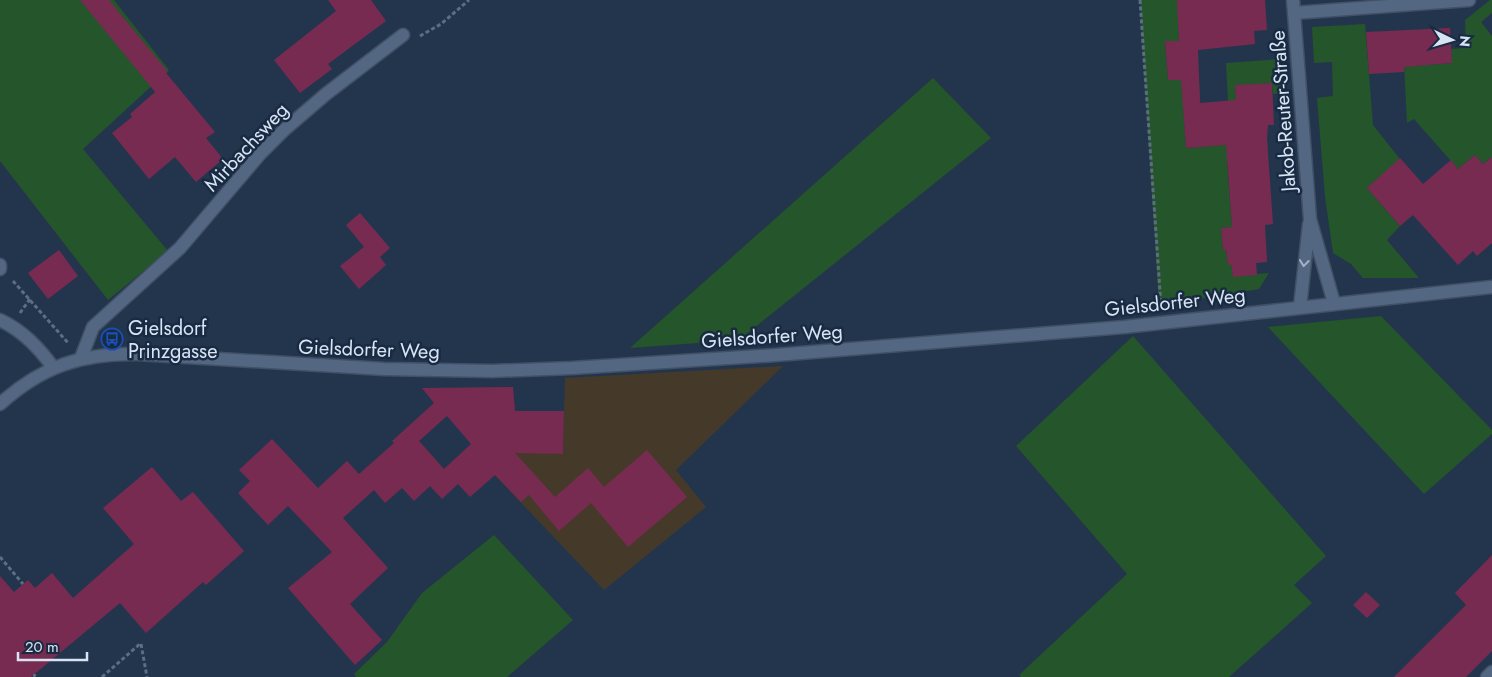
<svg xmlns="http://www.w3.org/2000/svg" width="1492" height="677" viewBox="0 0 1492 677" font-family="Jost,sans-serif">
  <style>
    .commercial { fill: #453a2a }
    .green { fill: #25552a }
    .building { fill: #782b50; fill-rule: evenodd }
    .lines { fill: none; stroke-linecap: round; stroke-linejoin: round }
    .service-casing { stroke: #405065; stroke-width: 15 }
    .minor-casing { stroke: #405065; stroke-width: 15 }
    .tertiary-casing { stroke: #405065; stroke-width: 15 }
    .path { stroke: #5d6d83; stroke-width: 3; stroke-dasharray: 4 2.5; stroke-linecap: butt }
    .service { stroke: #536783; stroke-width: 12 }
    .minor { stroke: #536783; stroke-width: 12 }
    .tertiary { stroke: #536783; stroke-width: 12 }
    .oneway { stroke: #a3b2c7 }
    .labels { text-anchor: middle; stroke-width: 5; stroke-linejoin: round; paint-order: stroke }
    .street-label { font-size: 20px; fill: #d8e4f4; stroke: #192b42 }
    .poi-label { font-size: 20px; fill: #d8e4f4; stroke: #192b42; text-anchor: start }
  </style>
  <rect width="100%" height="100%" fill="#23354d"/>
  <!-- commercial -->
  <path class="commercial" d="M783 366 676 470 706 507 604 590 471 450 563 454 565 378Z"/>
  <!-- green -->
  <path class="green" d="M0 0H114L169 70 83 149 168 251 108 300 0 161Z
    M1140 0H1178L1179 41 1165 42 1168 80 1199 79 1200 103 1183 104 1186 148 1221 145 1228 101 1226 63 1281 59 1283 93 1273 94 1272 83 1235 86 1238 127 1241 140 1267 139 1268 149 1248 150 1227 162 1232 227 1221 228 1223 250H1226L1228 264H1231L1233 276 1269 273 1259 289 1159 306Z
    M1490 0H1492V13L1481 22 1492 36V157L1483 164 1475 155 1458 169 1414 119 1407 123 1404 64 1413 66 1452 63 1451 49 1466 48 1465 20Z
    M1365 24 1373 125 1400 159 1367 188 1400 226 1387 240 1419 278H1363L1351 264 1333 253 1325 197 1317 98 1333 96 1332 62 1314 63 1312 27Z
    M933 78 991 138 739 340 630 348Z
    M1381 316 1492 430V434L1424 494 1268 327Z
    M1133 336 1326 556 1294 585 1312 603 1229 677H1021L1019 675 1127 574 1016 446Z
    M494 535 573 620 507 677H356L354 674 387 642 422 593Z"/>
  <!-- building -->
  <path class="building" d="M80 0H109L168 72 166 73 215 132 206 138 223 159 196 182 175 157 149 179 112 133 132 117 130 114 155 92Z
    M328 0H371L386 21 328 64 332 69 300 93 274 60 336 11Z
    M1177 0H1265L1267 30 1254 31 1255 44 1198 50 1200 103 1236 100 1235 85 1272 83 1274 125H1268L1267 139 1273 224 1265 225 1267 262 1256 263 1257 275 1233 277 1231 264 1228 265 1226 250H1223L1221 228 1232 227 1226 145 1186 148 1181 80H1168L1165 41H1179Z
    M1450 28 1452 63 1404 67V72L1369 74 1366 32Z
    M1475 155 1483 164 1492 157V243L1477 256 1473 251 1458 265 1413 215 1400 226 1367 188 1400 158 1423 184 1451 160 1458 169Z
    M360 213 390 248 380 257 386 265 359 289 340 266 364 247 346 225Z
    M59 250 78 276 48 299 28 273Z
    M513 387 515 411H564L563 454 515 453 555 497 588 468 604 487 647 450 687 497 628 547 591 503 559 531 529 495 521 502 495 475 470 497 458 484 442 499 430 486 414 501 402 488 385 503 374 490 343 518 388 568 350 604 382 640 355 665 288 588 332 552 288 506 268 525 238 493 250 481 239 470 272 439 318 488 347 461 359 474 394 443 392 441 434 403 422 388ZM447 416 471 444 444 469 419 441Z
    M152 467 181 501 193 492 244 551 206 585 203 582 146 633 120 603 31 677H0V576L14 592 28 580 35 588 52 573 73 598 134 544 103 508Z
    M1492 555V651L1466 677H1394L1466 605 1455 593Z
    M1366 592 1380 605 1367 618 1353 605Z"/>
  <g class="lines">
    <!-- service casing -->
    <g class="service-casing">
      <path id="service" d="M0 265V269
        M81 358 93 327 180 248 260 154 284 130 326 94 403 35"/>
    </g>
    <!-- minor casing -->
    <g class="minor-casing">
      <path id="minor" d="M1293 0 1310 219 1334 303
        M1294 13 1469 0
        M1300 307 1309 224
        M0 320C23 331 38 347 53 367
        M1487 677 1492 672"/>
    </g>
    <!-- tertiary casing -->
    <g class="tertiary-casing">
      <path id="tertiary" d="M0 404C42 366 82 353 138 354L384 369 492 371 572 368 776 355 1124 327 1492 287"/>
    </g>
    <!-- path -->
    <path class="path" d="M1140 0 1161 306
      M420 36 441 24 469 0
      M13 281 69 344
      M20 313 30 299
      M0 557 23 584
      M141 644 147 677
      M34 677 35 674
      M102 677 141 643"/>
    <!-- service -->
    <use href="#service" class="service"/>
    <!-- minor -->
    <use href="#minor" class="minor"/>
    <!-- tertiary -->
    <use href="#tertiary" class="tertiary"/>
  </g>
  <!-- one-way arrows -->
  <defs><path id="oneway-chevron" d="M-2-3.5L2.5 0L-2 3.5" fill="none" stroke-width="1.6" stroke-linecap="round" stroke-linejoin="round" transform="scale(1.25)"/></defs>
  <use class="oneway" href="#oneway-chevron" transform="translate(1304 263) rotate(96)"/>
  <!-- icons -->
  <defs>
    <g id="bus-ring" transform="scale(1.125)"><circle r="9.5" fill="#192b42" stroke="#1a4fb4" stroke-width="1.5"/><path d="M-5-6H5V4H4V6H2V4H-2V6H-4V4H-5ZM-3.5-4V0h7V-4ZM-3.5 1.2v1.5H-2V1.2ZM2 1.2v1.5H3.5V1.2Z" fill="#1a4fb4"/></g>
  </defs>
  <g fill-rule="evenodd">
    <use href="#bus-ring" x="112" y="339"/>
  </g>
  <g class="labels">
    <!-- street labels -->
    <g class="street-label">
      <text transform="translate(1283 111) rotate(-94)" y="7">Jakob-Reuter-Straße</text>
      <text transform="translate(246 147) rotate(-47)" y="7">Mirbachsweg</text>
      <text transform="translate(1175 302) rotate(-6)" y="7">Gielsdorfer Weg</text>
      <text transform="translate(772 336) rotate(-4)" y="7">Gielsdorfer Weg</text>
      <text transform="translate(369 349) rotate(2)" y="7">Gielsdorfer Weg</text>
    </g>
    <!-- poi labels -->
    <g class="poi-label">
      <text x="128" y="335">Gielsdorf<tspan x="128" dy="23">Prinzgasse</tspan></text>
    </g>
  </g>
  <!-- north arrow -->
  <g transform="translate(1452 40) rotate(95)" stroke="#192b42" stroke-width="4" paint-order="stroke">
  <path d="M0-4L9 19L0 12L-9 19Z" fill="#d8e4f4"/>
  <text y="-8" font-size="14" font-weight="bold" text-anchor="middle" fill="#d8e4f4">N</text>
  </g>
  <!-- scale -->
  <path d="M18 652v8h69v-8" fill="none" stroke="#d8e4f4" stroke-width="2.5"/>
  <text x="25" y="652" font-size="15" fill="#d8e4f4" stroke="#192b42" stroke-width="4" paint-order="stroke">20 m</text>
</svg>
